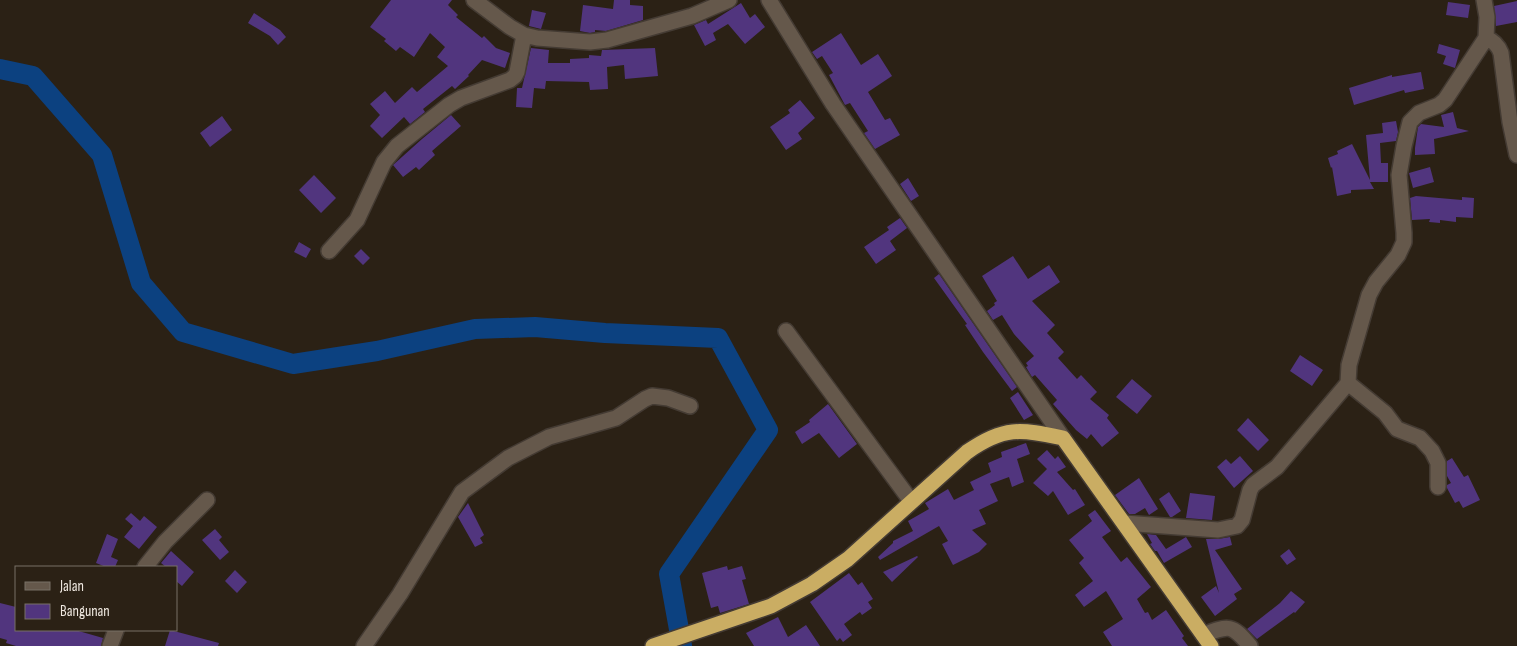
<svg xmlns="http://www.w3.org/2000/svg" width="1517" height="646" viewBox="0 0 1517 646" font-family="'Sofia Sans Condensed',sans-serif">
  <style>
    .lines { fill: none; stroke-linecap: round; stroke-linejoin: round }
    .river { stroke: #0c4180; stroke-width: 20 }
    .building { fill: #51357e }
    .minor-casing { stroke: #443b33; stroke-width: 18 }
    .highway-casing { stroke: #443b33; stroke-width: 18 }
    .minor { stroke: #65584b; stroke-width: 15 }
    .highway { stroke: #caad63; stroke-width: 15 }
  </style>
  <rect width="100%" height="100%" fill="#2b2115"/>
  <g class="lines">
    <!-- river -->
    <path class="river" d="M0 69 33 76 102 155 141 283 183 332 293 364 377 351 475 329 535 327 605 333 718 338 768 430 669 574 682 646"/>
  </g>
  <!-- building -->
  <path class="building" d="M391 0H452L448 5 458 15 456 17 482 38 484 36 496 48 510 53 505 68 482 60 468 75 469 76 455 89 452 86 423 109 425 112 410 124 404 117 382 138 370 126 380 115 370 104 385 91 395 103 412 87 417 92 448 66 437 57 445 47 430 33 414 57 400 47 396 51 384 41 386 39 370 27Z
    M614 0H630V5L643 6V20L606 31 595 30V32L590 33 580 31 583 5 613 9Z
    M1517 1V22L1496 26 1494 6Z
    M1448 2 1470 5 1468 18 1446 15Z
    M741 3 750 18 755 14 765 27 745 44 728 24 713 33 716 40 705 46 694 25 706 20 708 24Z
    M532 10 546 13 541 29 529 26Z
    M254 13 280 30 286 37 278 45 270 36 248 23Z
    M841 33 861 65 878 54 892 76 868 92 885 120 890 118 900 135 875 149 864 133 868 131 850 103 845 105 829 75 833 73 822 56 817 59 812 52Z
    M1439 44 1460 50 1455 68 1443 64 1446 56 1437 53Z
    M531 48 549 50 548 63H570V59L589 58V55L601 56 602 50 655 48 658 76 625 79 624 65 607 67 608 89 590 90 589 82 546 81 545 89 534 88 532 108 516 107 517 88H522Z
    M1421 72 1424 89 1405 93 1404 90 1354 105 1349 88 1392 75V77Z
    M800 100 815 118 798 133 802 139 786 150 770 127 790 113 788 110Z
    M1453 112 1457 128 1469 131 1434 139 1435 154 1415 155V148L1418 127 1421 124 1444 127 1441 115Z
    M451 115 461 126 432 151 435 155 419 170 416 167 403 177 393 165 422 139Z
    M222 116 232 130 210 147 200 133Z
    M1396 121 1398 132 1396 141 1380 143 1381 163H1388V182H1370L1374 189 1351 190V193L1337 196 1332 167 1331 168 1328 158 1338 154 1337 151 1352 144 1370 180 1366 135 1383 133 1382 123Z
    M1430 167 1434 182 1413 188 1409 173Z
    M314 175 336 198 321 213 299 190Z
    M908 178 919 196 911 201 900 184Z
    M1416 196 1462 200V197L1474 198 1473 218 1456 217V222L1440 220V223L1429 222 1430 219 1412 220 1410 198Z
    M900 218 907 228 890 241 896 250 876 264 864 247 889 230 887 227Z
    M299 242 311 249 306 258 294 252Z
    M361 249 370 258 363 265 354 256Z
    M1013 256 1028 279 1049 265 1060 282 1032 301 1055 325 1047 333 1064 352 1058 358 1077 379 1081 375 1097 392 1090 399 1109 415 1107 418 1119 433 1102 447 1091 434 1087 439 1076 430 1053 404 1057 400 1035 375 1032 377 1026 367 1028 366 1026 363 1034 356 1014 334 1002 315 993 320 987 311 995 305 994 303 997 301 982 276Z
    M939 274 1017 387 1012 391 983 352 965 325 967 324 934 278Z
    M1300 355 1323 370 1312 386 1290 371Z
    M1132 379 1152 396 1137 414 1116 397Z
    M1018 392 1033 415 1024 420 1010 398Z
    M828 404 857 444 839 458 819 433 802 444 795 432 810 422 809 420Z
    M1248 418 1269 440 1258 451 1237 430Z
    M1026 443 1030 454 1017 459 1024 482 1012 487 1009 477 990 484 998 501 979 510 986 524 972 530 987 544 979 552 953 565 942 544 948 541 939 526 880 560 878 557 893 543V541L913 531 908 521 929 509 925 503 948 489 954 500 974 490 970 482 991 472 988 463 1002 457 1001 452Z
    M1047 450 1055 459 1058 456 1066 467 1057 472 1073 490 1075 489 1085 505 1068 515 1053 491 1048 496 1033 483 1047 469 1037 459Z
    M1240 456 1253 471 1234 488 1217 467 1226 459 1231 464Z
    M1452 458 1464 477 1468 475 1480 500 1463 508 1459 501 1455 503 1447 488V485L1451 483 1447 476V461Z
    M1139 478 1158 509 1149 515 1145 508 1135 514H1129L1115 495Z
    M1169 492 1181 511 1172 517H1170L1159 499Z
    M1190 493 1215 496 1212 520 1186 518Z
    M468 503 484 535 480 538 483 543 475 547 458 517Z
    M1095 510 1111 531 1102 537 1121 562 1127 557 1151 587 1137 599 1145 613 1148 612 1152 620 1166 610 1184 636 1182 638 1188 646H1112L1103 632 1123 619 1106 591 1084 607 1075 595 1093 581 1079 563 1084 558 1069 540 1092 521 1088 515Z
    M131 513 140 521 144 516 157 527 139 549 124 537 133 526 125 519Z
    M215 529 222 537 219 540 229 552 220 560 202 540Z
    M107 534 118 539 111 557 118 560 115 567H106L96 563Z
    M1147 534 1156 535 1166 549 1186 537 1192 547 1164 563 1157 551H1155L1150 544 1152 543Z
    M1230 537 1232 545 1215 550 1242 589 1234 594 1237 599 1215 616 1201 597 1216 586 1219 593 1206 539H1218Z
    M1289 549 1296 559 1287 565 1280 556Z
    M171 551 194 572 182 586 176 581V567H166L161 563Z
    M917 556 918 557 892 582 883 572Z
    M727 566 728 570 742 566 746 579 742 580 749 604 720 613 718 606 711 608 702 573Z
    M235 570 247 582 237 593 225 581Z
    M849 573 858 585 862 582 873 599 868 602 872 608 862 615 860 612 844 624 852 635 843 642 840 638 837 641 810 602Z
    M1291 591 1305 602 1295 613 1294 612 1257 639 1247 629 1280 603Z
    M0 603 16 607V630H75L103 638 101 646H16L6 643 7 640 0 638Z
    M778 617 788 637 806 625 820 646H754L746 633Z
    M170 630 219 643 218 646H165Z"/>
  <g class="lines">
    <!-- minor casing -->
    <g class="minor-casing">
      <path id="minor" d="M474 0 510 27 524 35 537 38 590 42 607 40 692 16 729 0
        M769 0 833 104 1063 438
        M1486 38C1494 41 1498 45 1501 53L1510 122 1517 155
        M329 251 357 220 384 162 397 146 449 105 461 98 510 80 515 76 517 72 524 35
        M786 331 911 501
        M1348 383 1385 413 1397 429 1420 438 1432 451 1438 463V487
        M1124 523 1218 530 1237 526 1242 520 1250 490 1253 485 1277 467 1348 383 1349 365 1369 295 1376 282 1398 255 1404 242V233L1399 175 1404 146 1410 122 1419 113 1439 105 1445 100 1486 38 1487 17 1484 0
        M145 567 165 542 207 500
        M1203 635C1229 625 1232 624 1250 646
        M110 646 116 630
        M364 646 400 594 462 492 508 458 549 437 616 418 645 399 652 396 668 398 690 406"/>
    </g>
    <!-- highway casing -->
    <g class="highway-casing">
      <path id="highway" d="M653 646 771 606 812 584 848 559 967 452C1004 426 1020 429 1063 438L1211 646"/>
    </g>
    <!-- minor -->
    <use href="#minor" class="minor"/>
    <!-- highway -->
    <use href="#highway" class="highway"/>
  </g>
  <!-- legend -->
  <rect x="15" y="566" width="162" height="65" fill="#2b2115" stroke="#797166"/>
  <rect x="25" y="582" width="25" height="8" fill="#65584b" stroke="#797166"/>
  <text x="60" y="591" font-size="15" fill="#efe8e0">Jalan</text>
  <rect x="25" y="604" width="25" height="15" fill="#51357e" stroke="#797166"/>
  <text x="60" y="616" font-size="15" fill="#efe8e0">Bangunan</text>
</svg>
